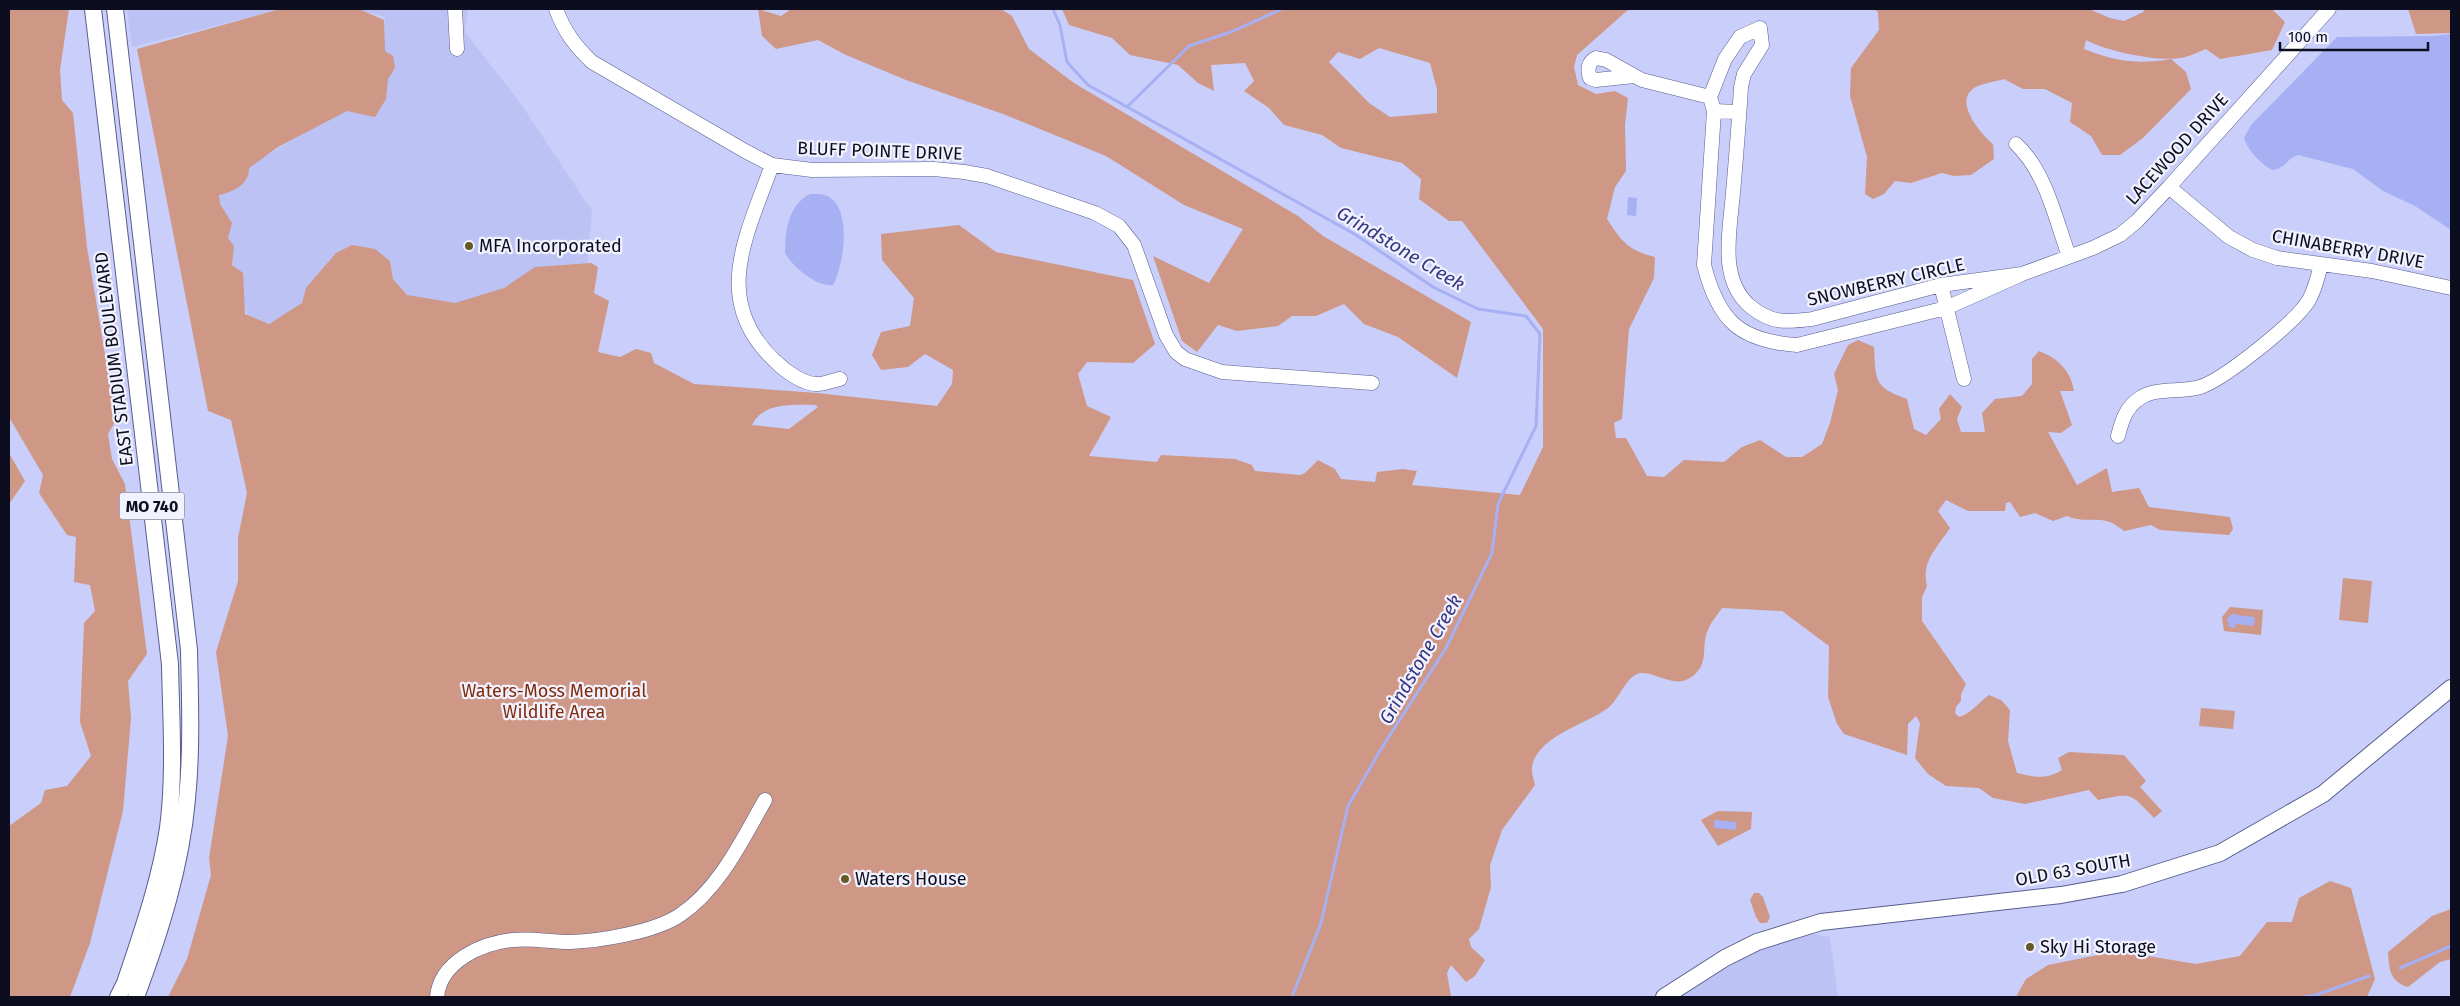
<svg xmlns="http://www.w3.org/2000/svg" width="2460" height="1006" viewBox="0 0 2460 1006" font-family="'Fira Sans',sans-serif">
  <style>
    .built { fill: #bcc2f3 }
    .green { fill: #ce9786; fill-rule: evenodd }
    .water { fill: #a7b0f3 }
    .lines { fill: none; stroke-linecap: round; stroke-linejoin: round }
    .stream { stroke: #a7b0f3; stroke-width: 3 }
    .minor-casing { stroke: #585d8c; stroke-width: 15 }
    .major-casing { stroke: #585d8c; stroke-width: 18 }
    .minor { stroke: #fff; stroke-width: 14 }
    .major { stroke: #fff; stroke-width: 16 }
    .poi-dot { fill: #645a27; stroke: #f1f2fe; stroke-width: 2 }
    .labels { text-anchor: middle; stroke-width: 4.5; stroke-linejoin: round; paint-order: stroke }
    .shield { fill: #f1f2fe; stroke: #515263; stroke-width: 1 }
    .shield-label { font-size: 16px; font-weight: bold; fill: #0c0e20 }
    .street-label { font-size: 18px; fill: #0c0e20; stroke: #f1f2fe }
    .poi-label { font-size: 18px; fill: #0c0e20; stroke: #f1f2fe; text-anchor: start }
    .park-label { font-size: 18px; fill: #822b0a; stroke: #f1f2fe }
    .water-label { font-size: 19px; font-style: italic; fill: #363683; stroke: #f1f2fe }
  </style>
  <rect width="100%" height="100%" fill="#c9cffa"/>
  <!-- built -->
  <path class="built" d="M127 9H281L132 47Z
    M355 9H468L465 32 521 104 592 211 582 321 314 302 252 331 215 199 248 166 347 108 378 102 385 17Z
    M1814 934 1830 937 1838 997H1680L1738 961 1763 949Z"/>
  <!-- green -->
  <path class="green" d="M9 9H69L60 70 62 100 73 113 87 247 116 420 108 434 112 459 125 484 147 654 128 681 131 718 123 811 90 943 70 997H9V826L41 803 45 790 67 786 91 756 80 722 84 623 95 611 90 585 74 582 76 537 67 535 39 493 43 475 9 417Z
    M280 9H359L384 20 385 51 393 56 395 68 388 79 386 99 375 117 347 111 278 147 249 168C249 185 233 192 219 195L220 204 232 223 228 238 234 246 232 265 243 273 245 314 269 324 302 303 306 288 336 253 352 245 375 249 390 261 393 279 407 295 455 303 504 288 535 267 591 263 598 267 594 293 609 301 598 352 620 357 636 349 651 353 654 363 694 384 817 393 937 406 952 384 953 370 925 354 908 367 881 370 872 355 881 332 910 326 914 298 882 260 881 234 959 225 996 252 1133 280 1155 344 1133 363 1087 362 1078 374 1087 406 1111 417 1089 456 1157 462 1161 455 1235 459 1252 465 1255 471 1300 475 1305 473 1318 460 1335 469 1341 479 1375 482 1377 472 1403 469 1417 471 1412 485 1520 495 1543 447V329L1462 221H1449L1419 199 1421 179 1402 163 1341 148 1322 135 1284 125 1269 108 1244 91 1254 81 1245 63 1211 65 1214 91 1198 83 1178 65 1130 55 1112 38 1069 25 1062 9H1629L1577 55 1574 67 1578 85 1596 94 1615 91 1628 98 1625 125 1626 171 1615 187 1607 219C1621 241 1629 251 1655 257L1654 278 1629 329 1622 419 1614 423 1616 438H1626L1647 476 1664 477 1684 460 1724 462 1742 447 1760 440 1786 457H1802L1822 444 1830 423 1838 390 1834 374 1848 345 1858 340 1874 347C1876 380 1873 387 1907 399L1914 429 1926 435 1941 419 1939 409 1950 394 1962 407 1957 419 1961 432H1985L1982 413 1995 399 2022 396 2032 384V359L2039 351C2058 358 2071 371 2074 391H2060L2072 425 2061 433 2048 432 2077 485 2107 468 2112 492 2139 488 2149 507 2230 517 2233 529 2229 535 2160 530 2151 525 2124 531C2120 528 2115 524 2110 522 2095 517 2083 523 2067 516L2053 521 2035 513 2020 517 2010 502 2006 503 2005 511H1968L1946 500 1938 511 1950 528C1937 548 1921 561 1927 586L1922 597V621L1966 684 1961 694V701L1956 707 1955 713 1959 717C1971 714 1979 702 1989 695L2001 700 2010 710 2008 741 2017 773C2034 777 2046 780 2062 770L2058 758 2069 752 2124 755 2146 781 2140 787 2162 811 2154 818C2129 792 2133 793 2098 800L2089 790 2025 804 1993 798 1979 788 1946 786 1928 774 1915 758 1920 723 1916 716 1908 724 1907 755 1844 734 1837 724 1828 697 1829 646 1782 611 1722 608C1717 615 1711 622 1708 630 1700 646 1711 665 1690 678 1674 688 1658 673 1642 673 1627 673 1619 700 1608 708 1587 724 1537 736 1532 767 1531 772 1534 780 1535 785L1502 830 1490 865 1491 887 1479 929 1469 939 1471 947 1485 960 1475 976 1466 982 1451 965 1447 973 1451 997H168L187 959 211 875 209 858 228 736 216 652 238 581V538L247 493 231 420 208 411 137 49ZM1379 48 1430 63 1437 89V113L1390 117 1369 103 1329 62 1338 52 1360 59ZM815 405 818 407 789 429 752 425C762 402 794 405 815 405Z
    M758 9 781 16 791 9H1001L1012 16 1029 49 1074 83 1298 216 1323 236 1471 322 1457 378 1398 337 1364 324 1344 304 1316 316H1292L1278 326 1237 331 1218 325 1197 352 1182 341 1153 256 1209 283 1243 229 1184 205 1106 156 1003 114 906 80 846 55 818 40 776 49 762 36Z
    M1874 9H2089L2110 18 2124 21 2143 12 2145 9H2272L2285 22 2272 50 2220 59 2206 49C2198 52 2189 57 2180 58 2157 62 2106 51 2086 40L2084 49C2114 61 2139 65 2171 59L2186 72 2191 89 2143 138 2120 155H2102L2091 136 2070 122 2072 103 2045 89H2023L2004 79C1995 82 1982 83 1974 88 1953 102 1981 134 1993 144L1994 159 1971 175 1954 176 1942 173 1911 183 1895 181 1884 194 1873 199 1865 194 1867 157 1850 96 1851 68 1879 30 1878 12Z
    M2408 9H2451V33L2416 34Z
    M9 453 25 481 9 504Z
    M2343 578 2372 581 2368 623 2339 620Z
    M2230 607 2263 610 2261 635 2224 631 2222 617Z
    M2201 708 2235 711 2233 729 2199 726Z
    M1718 811 1752 812 1751 829 1718 846 1701 820Z
    M2330 881 2351 888 2375 979 2367 997H2016L2026 979 2048 965 2118 951 2196 964 2240 956 2267 922H2292L2299 898Z
    M1754 893H1759L1763 897 1770 917 1767 923H1760L1756 917 1750 900Z
    M2451 909V959L2440 962 2408 987C2390 982 2389 969 2388 952L2432 916Z"/>
  <!-- water -->
  <path class="water" d="M2451 34V230L2415 206 2383 191 2353 169 2298 155C2287 158 2285 169 2272 170 2260 163 2248 151 2244 138L2251 125 2337 37 2431 36Z
    M810 194C816 194 823 193 829 197 852 210 844 265 833 285 816 287 793 267 785 253 785 231 788 205 810 194Z
    M1628 197 1637 198 1636 216 1627 215Z
    M2234 613 2237 615 2255 617 2254 626 2236 624 2235 628 2229 627 2227 618Z
    M1714 820 1736 822V830L1714 828Z"/>
  <g class="lines">
    <!-- stream -->
    <path class="stream" d="M1053 9 1060 25 1067 62 1088 85 1356 235 1433 287 1478 309 1526 316 1540 334 1536 426 1498 504 1492 553 1446 648 1381 749 1348 806 1321 923 1292 997
      M1128 106 1189 46 1231 32 1282 9
      M2400 968 2451 946
      M2302 997 2316 995 2369 976"/>
    <!-- minor casing -->
    <g class="minor-casing">
      <path id="minor" d="M455 9 457 49
        M556 9C564 31 575 46 592 62L745 151 772 165 812 170 934 169 964 172 987 176 1095 213 1119 226 1134 245 1166 335 1176 352 1185 359 1222 372 1372 383
        M1634 76 1596 80 1590 78C1587 70 1588 62 1596 58L1606 60 1642 80 1710 97
        M1714 111 1739 112
        M2016 144C2046 172 2055 218 2069 256
        M772 165C747 235 710 300 775 361 785 371 804 385 818 384 825 384 833 380 840 379
        M2169 187 2229 237 2253 250 2277 258 2372 271 2451 288
        M2022 274 1941 285 1812 319C1787 322 1772 324 1751 307 1718 280 1730 231 1733 193 1736 158 1739 122 1741 87L1744 74 1762 45 1760 28 1740 37 1725 59 1710 97 1714 111 1704 265C1718 320 1739 341 1797 345L1946 308 2022 274 2093 248 2120 235 2137 221 2169 187 2329 9
        M1941 285 1964 379
        M2118 436C2122 420 2126 407 2140 398 2157 387 2181 393 2200 387 2223 380 2296 322 2309 300 2315 289 2318 277 2321 264
        M437 997C440 962 481 943 513 940 532 938 551 942 570 942 600 941 655 932 680 915 720 888 742 840 765 800"/>
    </g>
    <!-- major casing -->
    <g class="major-casing">
      <path id="major" d="M93 9 170 664C171 718 175 774 168 828 160 881 142 932 125 983L118 997
        M115 9 189 650C190 700 192 749 187 799 181 867 160 933 136 997
        M1664 997 1725 958 1757 942 1821 922 2061 895 2122 884 2220 853 2323 794 2451 688"/>
    </g>
    <!-- minor -->
    <use href="#minor" class="minor"/>
    <!-- major -->
    <use href="#major" class="major"/>
  </g>
  <!-- markers -->
  <g class="poi-dot">
    <circle cx="469" cy="246" r="5"/>
    <circle cx="845" cy="879" r="5"/>
    <circle cx="2030" cy="947" r="5"/>
  </g>
  <g class="labels">
    <!-- shield labels -->
    <rect class="shield" x="119.5" y="492.5" width="65" height="27" rx="4"/>
    <g class="shield-label">
      <text x="152" y="512">MO 740</text>
    </g>
    <!-- street labels -->
    <g class="street-label">
      <text transform="translate(2177 149) rotate(-48)" y="6">LACEWOOD DRIVE</text>
      <text transform="translate(880 151) rotate(2)" y="6">BLUFF POINTE DRIVE</text>
      <text transform="translate(2348 249) rotate(10)" y="6">CHINABERRY DRIVE</text>
      <text transform="translate(1886 282) rotate(-13)" y="6">SNOWBERRY CIRCLE</text>
      <text transform="translate(114 359) rotate(-97)" y="6">EAST STADIUM BOULEVARD</text>
      <text transform="translate(2073 870) rotate(-10)" y="6">OLD 63 SOUTH</text>
    </g>
    <!-- poi labels -->
    <g class="poi-label">
      <text x="479" y="252">MFA Incorporated</text>
      <text x="855" y="885">Waters House</text>
      <text x="2040" y="953">Sky Hi Storage</text>
    </g>
    <!-- park labels -->
    <g class="park-label">
      <text x="554" y="697">Waters-Moss Memorial<tspan x="554" dy="21">Wildlife Area</tspan></text>
    </g>
    <!-- water labels -->
    <g class="water-label">
      <text transform="translate(1401 248) rotate(31)" y="7">Grindstone Creek</text>
      <text transform="translate(1420 659) rotate(-60)" y="7">Grindstone Creek</text>
    </g>
  </g>
  <!-- border -->
  <rect width="2460" height="1006" fill="none" stroke="#0c0e20" stroke-width="20"/>
  <!-- scale -->
  <path d="M2280 42v8h148v-8" fill="none" stroke="#0c0e20" stroke-width="2.5"/>
  <text x="2288" y="42" font-size="15" fill="#0c0e20" stroke="#f1f2fe" stroke-width="4" paint-order="stroke">100 m</text>
</svg>
